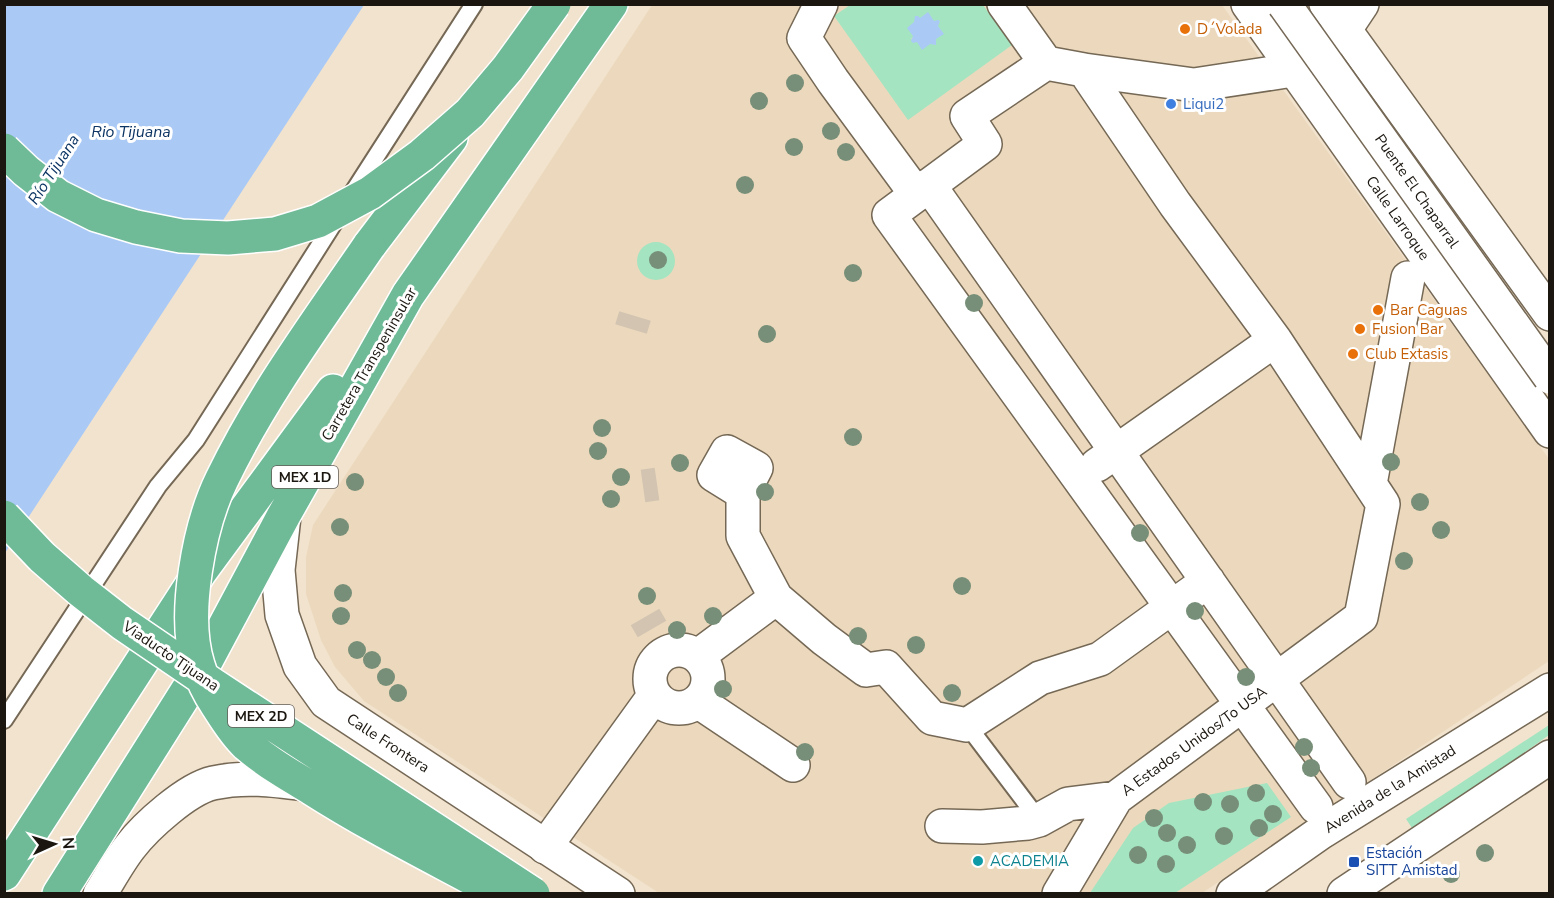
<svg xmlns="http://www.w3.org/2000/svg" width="1554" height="898" viewBox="0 0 1554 898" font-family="'Nunito Sans',sans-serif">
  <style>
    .built { fill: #ecd9bd }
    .green { fill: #a4e4c1; fill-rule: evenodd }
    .water { fill: #aacaf5 }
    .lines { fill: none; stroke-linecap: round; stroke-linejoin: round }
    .street-tunnel { stroke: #d2c4b1; stroke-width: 33; stroke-dasharray: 33 16; stroke-linecap: butt }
    .lane-casing { stroke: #756855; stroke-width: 20 }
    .street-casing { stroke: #756855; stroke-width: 36 }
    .secondary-casing { stroke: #756855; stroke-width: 36 }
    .highway-casing { stroke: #fff; stroke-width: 36 }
    .lane { stroke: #fff; stroke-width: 16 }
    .street { stroke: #fff; stroke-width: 33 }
    .secondary { stroke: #fff; stroke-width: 33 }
    .highway { stroke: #6fba97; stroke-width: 33 }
    .secondary-bridge-casing { stroke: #756855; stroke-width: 36; stroke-linecap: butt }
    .highway-bridge-casing { stroke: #fff; stroke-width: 36; stroke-linecap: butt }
    .secondary-bridge { stroke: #fff; stroke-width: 33 }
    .highway-bridge { stroke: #6fba97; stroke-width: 33 }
    .tree { fill: #778f78 }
    .food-dot { fill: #e8710a; stroke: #fff; stroke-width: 2 }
    .shop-dot { fill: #3f7fe0; stroke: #fff; stroke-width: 2 }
    .culture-dot { fill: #0f9aa8; stroke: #fff; stroke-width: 2 }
    .transit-dot { fill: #1a4fb4; stroke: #fff; stroke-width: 2 }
    .labels { text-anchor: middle; stroke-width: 6; stroke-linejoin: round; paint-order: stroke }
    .shield { fill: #fff; stroke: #5f5c57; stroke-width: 1.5 }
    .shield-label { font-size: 14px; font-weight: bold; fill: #1b160f }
    .food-label { font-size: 15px; fill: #c56008; stroke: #fff; text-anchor: start }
    .shop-label { font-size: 15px; fill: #366cbe; stroke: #fff; text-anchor: start }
    .street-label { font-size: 15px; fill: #1b160f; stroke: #fff }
    .transit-label { font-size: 15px; fill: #164399; stroke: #fff; text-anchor: start }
    .culture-label { font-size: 15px; fill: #0d838f; stroke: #fff; text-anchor: start }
    .water-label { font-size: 16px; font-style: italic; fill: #0d3564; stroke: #fff }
  </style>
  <rect width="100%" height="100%" fill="#f2e3ce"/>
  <!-- built -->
  <path class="built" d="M652 5H1222L1549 459V661L1202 893H659L364 701 335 667 321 640 306 594V557L313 525Z"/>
  <!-- green -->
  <path class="green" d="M850 5H983L1012 45 908 120 834 16ZM920 18 934 21 936 40 931 44 916 41 911 39 913 37 914 22Z
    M637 261a19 19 0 1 1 38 0a19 19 0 1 1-38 0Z
    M1549 725V735L1414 831 1406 819Z
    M1267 783 1291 817 1175 893H1090L1133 828 1169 803Z"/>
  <!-- water -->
  <path class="water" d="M5 5H364L5 553Z
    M928 12 934 21 938 20 940 21 938 26 944 34 936 39V45L930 44 922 50 917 42 913 43 911 41 913 36 907 28 914 22 915 16H918L920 18Z"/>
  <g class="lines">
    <!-- street-tunnel -->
    <path class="street-tunnel" d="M631 329 635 316
      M643 486 657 484
      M645 617 652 629"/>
    <!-- lane casing -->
    <g class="lane-casing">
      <path id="lane" d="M350 197 474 4
        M4 720 158 486 196 440 337 218
        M967 725 1039 820"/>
    </g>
    <!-- street casing -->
    <g class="street-casing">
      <path id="street" d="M821 4 804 38 833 81 916 194
        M1004 4 1046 63 967 116 985 144 889 215 1316 807
        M1046 63 1084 70 1175 204 1275 340 1383 504 1361 617 1116 798 1059 894
        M1084 70 1194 85 1293 70 1344 31 1362 4
        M929 185 1349 782
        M1097 465 1275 340
        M1370 484 1408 278
        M743 493 714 475 727 452 756 468 743 493V536L776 598 824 639 866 670 886 667 932 718 967 725 1040 678 1100 659 1208 581
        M650 679a29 29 0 1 1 58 0a29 29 0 1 1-58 0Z
        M698 656 776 598
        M699 702 793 765
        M942 826 982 827 1028 823 1039 820 1068 804 1116 798
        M545 847 654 696"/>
    </g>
    <!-- secondary casing -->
    <g class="secondary-casing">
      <path id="secondary" d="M1248 4 1550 431
        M1326 4 1550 314
        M284 516 278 570 282 615 300 666 326 702 618 894
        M100 894C110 878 119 861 130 847 146 826 187 789 213 783 244 776 274 780 305 784L310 787
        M1233 894 1320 833 1550 690
        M1344 894 1550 757"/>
    </g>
    <!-- highway casing -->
    <g class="highway-casing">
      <path id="highway" d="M369 246 451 138
        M4 874 200 572 333 391
        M59 894 206 661 284 515 408 295 611 4"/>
    </g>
    <!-- lane -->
    <use href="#lane" class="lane"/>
    <!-- street -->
    <use href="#street" class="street"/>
    <!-- secondary -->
    <use href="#secondary" class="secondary"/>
    <!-- highway -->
    <use href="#highway" class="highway"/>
    <!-- secondary-bridge casing -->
    <g class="secondary-bridge-casing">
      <path id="secondary-bridge" d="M1284 4 1550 377"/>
    </g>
    <!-- highway-bridge casing -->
    <g class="highway-bridge-casing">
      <path id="highway-bridge" d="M4 150 26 171 58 196 96 215 136 227 181 236 228 238 275 234 318 221 370 193 422 155 470 113 508 68 554 4
        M369 246C317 322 262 396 222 479 199 526 182 615 198 665 202 679 209 693 217 705 226 719 235 734 247 745 267 762 289 775 311 788 372 827 437 859 501 894
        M4 517 42 557 81 591 122 623 213 685 533 894"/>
    </g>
    <!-- secondary-bridge -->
    <use href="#secondary-bridge" class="secondary-bridge"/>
    <!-- highway-bridge -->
    <use href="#highway-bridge" class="highway-bridge"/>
  </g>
  <!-- trees -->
  <g class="tree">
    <circle cx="795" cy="83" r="9"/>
    <circle cx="759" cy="101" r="9"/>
    <circle cx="831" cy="131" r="9"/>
    <circle cx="794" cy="147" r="9"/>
    <circle cx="846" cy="152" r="9"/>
    <circle cx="745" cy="185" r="9"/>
    <circle cx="658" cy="260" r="9"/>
    <circle cx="853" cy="273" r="9"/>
    <circle cx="974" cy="303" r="9"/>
    <circle cx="767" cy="334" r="9"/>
    <circle cx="602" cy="428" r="9"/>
    <circle cx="853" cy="437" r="9"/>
    <circle cx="598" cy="451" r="9"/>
    <circle cx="1391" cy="462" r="9"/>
    <circle cx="680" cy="463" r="9"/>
    <circle cx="621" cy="477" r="9"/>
    <circle cx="355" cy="482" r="9"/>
    <circle cx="765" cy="492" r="9"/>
    <circle cx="611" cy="499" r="9"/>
    <circle cx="1420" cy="502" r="9"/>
    <circle cx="340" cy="527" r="9"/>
    <circle cx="1441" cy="530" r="9"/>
    <circle cx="1140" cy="533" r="9"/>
    <circle cx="1404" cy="561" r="9"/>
    <circle cx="962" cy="586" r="9"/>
    <circle cx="343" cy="593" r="9"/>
    <circle cx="647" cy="596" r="9"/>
    <circle cx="1195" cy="611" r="9"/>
    <circle cx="341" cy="616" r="9"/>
    <circle cx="713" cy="616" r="9"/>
    <circle cx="677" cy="630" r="9"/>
    <circle cx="858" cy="636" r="9"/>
    <circle cx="916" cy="645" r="9"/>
    <circle cx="357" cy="650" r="9"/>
    <circle cx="372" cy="660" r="9"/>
    <circle cx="386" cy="677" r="9"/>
    <circle cx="1246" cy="677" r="9"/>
    <circle cx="723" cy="689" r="9"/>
    <circle cx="398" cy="693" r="9"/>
    <circle cx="952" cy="693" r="9"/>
    <circle cx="1304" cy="747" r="9"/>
    <circle cx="805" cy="752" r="9"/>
    <circle cx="1311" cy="768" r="9"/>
    <circle cx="1256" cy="793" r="9"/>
    <circle cx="1203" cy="802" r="9"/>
    <circle cx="1230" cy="804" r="9"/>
    <circle cx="1273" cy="814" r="9"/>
    <circle cx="1154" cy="818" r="9"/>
    <circle cx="1259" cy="828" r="9"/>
    <circle cx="1167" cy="833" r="9"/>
    <circle cx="1224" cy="836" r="9"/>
    <circle cx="1187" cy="845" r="9"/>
    <circle cx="1485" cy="853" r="9"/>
    <circle cx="1138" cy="855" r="9"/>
    <circle cx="1166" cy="864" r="9"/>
    <circle cx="1451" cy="874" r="9"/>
  </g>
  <!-- markers -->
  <g class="food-dot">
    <circle cx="1185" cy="29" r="6"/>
    <circle cx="1378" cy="310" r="6"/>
    <circle cx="1360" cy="329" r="6"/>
    <circle cx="1353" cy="354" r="6"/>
  </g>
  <circle class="shop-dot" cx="1171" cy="104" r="6"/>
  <circle class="culture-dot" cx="978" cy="861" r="6"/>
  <rect class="transit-dot" x="1348" y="856" width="12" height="12" rx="3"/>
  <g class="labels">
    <!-- shield labels -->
    <g class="shield">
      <rect x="272" y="466" width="66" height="22" rx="4.5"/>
      <rect x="228" y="705" width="66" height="22" rx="4.5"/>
    </g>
    <g class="shield-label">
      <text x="305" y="482">MEX 1D</text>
      <text x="261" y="721">MEX 2D</text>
    </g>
    <!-- food labels -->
    <g class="food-label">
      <text x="1197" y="34">D´Volada</text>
      <text x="1390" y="315">Bar Caguas</text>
      <text x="1372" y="334">Fusion Bar</text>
      <text x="1365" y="359">Club Extasis</text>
    </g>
    <!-- shop labels -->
    <g class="shop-label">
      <text x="1183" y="109">Liqui2</text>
    </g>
    <!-- street labels -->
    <g class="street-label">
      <text transform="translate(1417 191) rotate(55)" y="5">Puente El Chaparral</text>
      <text transform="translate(1398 218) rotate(55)" y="5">Calle Larroque</text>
      <text transform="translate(369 364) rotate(-60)" y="5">Carretera Transpeninsular</text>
      <text transform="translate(171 656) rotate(34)" y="5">Viaducto Tijuana</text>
      <text transform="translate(1194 741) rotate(-36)" y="5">A Estados Unidos/To USA</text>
      <text transform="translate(388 743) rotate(33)" y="5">Calle Frontera</text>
      <text transform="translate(1390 789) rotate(-32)" y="5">Avenida de la Amistad</text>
    </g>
    <!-- transit labels -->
    <g class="transit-label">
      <text x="1366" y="858">Estación<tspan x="1366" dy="17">SITT Amistad</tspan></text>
    </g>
    <!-- culture labels -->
    <g class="culture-label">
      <text x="990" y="866">ACADEMIA</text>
    </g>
    <!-- water labels -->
    <g class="water-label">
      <text x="131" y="137">Rio Tijuana</text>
      <text transform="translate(53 169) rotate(-57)" y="6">Río Tijuana</text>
    </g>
  </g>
  <!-- border -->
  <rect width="1554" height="898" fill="none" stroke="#1b160f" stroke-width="12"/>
  <!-- north arrow -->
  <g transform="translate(54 844) rotate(86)" stroke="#ffffff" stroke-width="4.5" paint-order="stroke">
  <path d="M0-4.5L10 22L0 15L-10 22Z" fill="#1b160f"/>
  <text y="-9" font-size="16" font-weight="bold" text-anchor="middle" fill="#1b160f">N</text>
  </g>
</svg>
